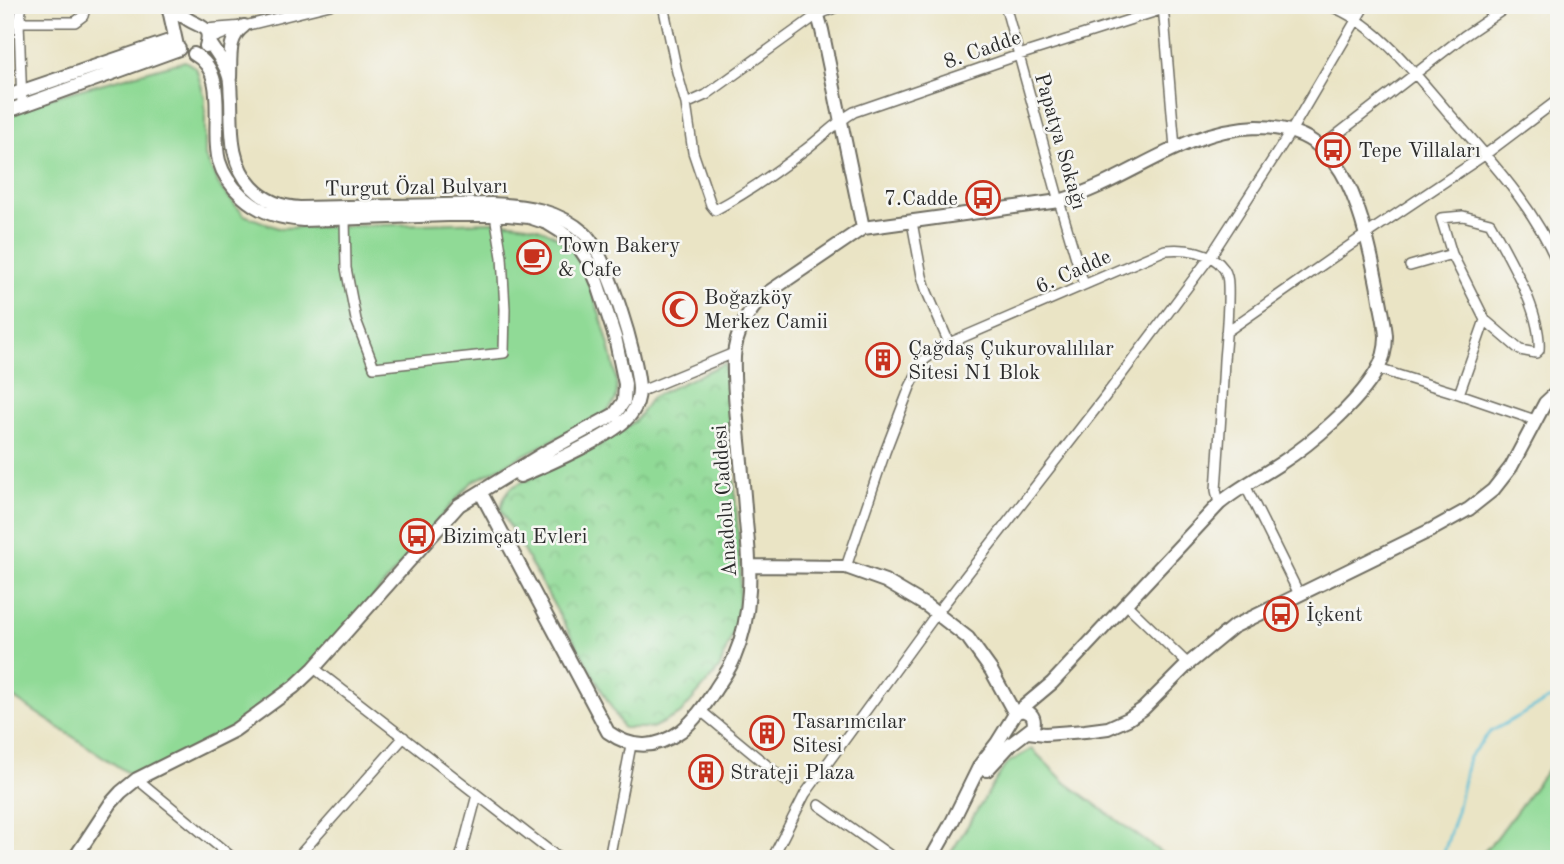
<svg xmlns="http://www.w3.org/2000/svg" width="1564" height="864" viewBox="0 0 1564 864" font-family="'Old Standard TT',serif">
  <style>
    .grass { fill: #90da96; stroke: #5e8260; stroke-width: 2 }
    .park { fill: url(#park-crowns); stroke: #5e8260; stroke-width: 2 }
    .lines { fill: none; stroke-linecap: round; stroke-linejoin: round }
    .stream { stroke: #5bbfd9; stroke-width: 2.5 }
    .street-casing { stroke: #6e6c61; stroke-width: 12 }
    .secondary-casing { stroke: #6e6c61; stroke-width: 16 }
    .street { stroke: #fff; stroke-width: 9 }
    .secondary { stroke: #fff; stroke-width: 12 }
    .labels { text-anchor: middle; stroke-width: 5; stroke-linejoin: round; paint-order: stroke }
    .street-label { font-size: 21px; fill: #2b2b2b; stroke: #f6f6f2 }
    .poi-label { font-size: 21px; fill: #2b2b2b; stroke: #f6f6f2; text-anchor: start }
  </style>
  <defs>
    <pattern id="park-crowns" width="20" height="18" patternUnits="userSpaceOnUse" patternTransform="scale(1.75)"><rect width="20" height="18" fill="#90da96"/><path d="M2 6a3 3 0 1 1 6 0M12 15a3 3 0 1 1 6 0" fill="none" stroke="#7cbb81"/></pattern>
  </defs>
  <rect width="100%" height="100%" fill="#f6f6f2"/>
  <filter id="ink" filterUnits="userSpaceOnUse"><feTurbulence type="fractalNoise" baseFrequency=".0143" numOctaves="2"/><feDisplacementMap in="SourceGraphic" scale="14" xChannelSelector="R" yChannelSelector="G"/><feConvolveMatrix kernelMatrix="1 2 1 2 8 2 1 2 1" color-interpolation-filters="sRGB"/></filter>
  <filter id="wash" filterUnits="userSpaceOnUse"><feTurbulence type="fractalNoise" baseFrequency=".00686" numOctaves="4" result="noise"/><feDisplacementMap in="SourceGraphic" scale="28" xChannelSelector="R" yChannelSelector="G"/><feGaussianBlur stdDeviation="1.57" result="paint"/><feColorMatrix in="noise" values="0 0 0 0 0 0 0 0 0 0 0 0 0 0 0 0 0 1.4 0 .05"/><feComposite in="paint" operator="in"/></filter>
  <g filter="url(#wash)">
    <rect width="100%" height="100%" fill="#eae4c5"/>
    <!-- grass -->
    <path class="grass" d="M185 61 196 68 205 98V156L220 187 244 215 278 228 495 222C518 223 539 224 558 238 563 242 570 248 574 253 589 274 622 374 616 398 615 403 610 408 607 412L472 482 444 513 314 668 261 713 137 779 5 692V112L22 105Z
      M1032 749 1066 783 1170 859H947L1006 764Z
      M1559 754V859H1477L1495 840Z"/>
    <!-- park -->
    <path class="park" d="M725 363 741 572 737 622 719 669 680 714 652 728H623L501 511C502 500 505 495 512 487L621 432 636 420 652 397Z"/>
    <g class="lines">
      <!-- stream -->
      <path class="stream" d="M490 7 491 5
        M1442 859 1457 811 1469 757 1490 732 1559 694"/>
    </g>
  </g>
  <g filter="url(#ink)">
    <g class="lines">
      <!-- street casing -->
      <g class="street-casing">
        <path id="street" d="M22 5 19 22 22 105
          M663 5 677 72 686 104 693 152 711 205 715 210C745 194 775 173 802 152 820 139 835 123 854 112L1019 55 1176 5
          M1005 5 1059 201 1084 285
          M1163 5 1175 148
          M1328 5C1377 23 1414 73 1447 111 1489 159 1535 207 1559 267
          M5 22H75L83 16 86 5
          M205 29 244 26 330 5
          M208 40 233 30
          M686 104 706 95 817 15 842 5
          M1321 147 1464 36 1510 5
          M1463 216 1490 223C1508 255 1542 313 1539 350L1536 353 1520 350 1485 320 1452 254 1441 218Z
          M345 218 346 268 356 320 374 367 504 353 505 309 502 257 495 215
          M912 222 922 276 927 292 949 343
          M1410 266 1452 254
          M1226 332 1365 235 1486 154 1559 99
          M1378 369 1459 394 1535 420
          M639 392 734 353
          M1459 394 1485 320
          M1245 485 1299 594
          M846 567 885 452 910 387 923 361 940 347 1165 250C1185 248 1212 251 1224 269 1227 274 1228 279 1228 285 1229 310 1226 335 1224 360 1222 403 1219 446 1216 490L1219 504
          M1126 604 1188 664
          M314 668 560 859
          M701 711 786 781
          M137 779 234 859
          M819 805 895 859
          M296 859 404 737
          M460 859 477 795
          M609 859 631 745
          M772 859 805 794 937 613 1104 398 1210 257 1291 131 1365 5"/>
      </g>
      <!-- secondary casing -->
      <g class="secondary-casing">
        <path id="secondary" d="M168 5 177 46
          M169 5C175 10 182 16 189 20 201 27 212 27 206 46
          M815 5 822 30 863 228
          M208 40C215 51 226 64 229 77 231 84 230 92 231 99 232 130 229 162 252 187 265 201 280 207 300 208L491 204C524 205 559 210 585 234 607 255 638 358 639 389 639 398 636 407 631 414 618 434 544 466 520 476
          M230 78C231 58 227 38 244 26
          M5 97 175 39
          M5 112 179 49
          M481 493 608 732C633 750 656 749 681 731 695 720 705 705 715 690 721 680 730 669 734 658 753 614 751 568 746 522 744 492 741 461 738 431 736 407 733 382 734 357 735 334 748 312 763 296L863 228 1059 201C1128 182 1182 129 1257 127 1281 127 1303 132 1321 148 1332 157 1341 169 1347 182 1363 215 1372 258 1379 294 1381 308 1385 322 1386 336 1386 348 1383 361 1376 372 1357 404 1312 443 1281 463 1260 477 1238 488 1219 504L1052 683 1015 714 997 743 980 765 952 822 931 859
          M750 566 846 567 885 581 927 606 968 638 991 670 1015 714
          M1028 732 1045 734 1085 731 1108 728 1128 719 1143 709 1188 664 1233 627 1431 530 1469 509 1493 490 1511 467 1545 403 1559 390
          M987 770 1011 744 1033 727C1036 717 1030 709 1019 711
          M74 859 111 803 121 792 137 779 235 730 294 687 314 668 459 505 544 453 615 414 624 401 625 384 615 337 597 282 588 261 576 243 560 231 547 223 529 217 508 215H448L303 220C280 218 261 213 243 197 232 187 223 175 219 161 210 128 230 73 194 54"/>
      </g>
      <!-- street -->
      <use href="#street" class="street"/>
      <!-- secondary -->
      <use href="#secondary" class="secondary"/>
    </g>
  </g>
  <!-- icons -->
  <defs>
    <g id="bus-ring" transform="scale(1.75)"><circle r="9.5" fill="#f6f6f2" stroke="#c8321e" stroke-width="1.5"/><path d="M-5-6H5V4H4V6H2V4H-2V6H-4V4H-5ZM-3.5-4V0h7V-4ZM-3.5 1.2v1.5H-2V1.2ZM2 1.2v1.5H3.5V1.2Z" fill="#c8321e"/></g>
    <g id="cafe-ring" transform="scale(1.75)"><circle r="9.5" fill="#f6f6f2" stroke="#c8321e" stroke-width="1.5"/><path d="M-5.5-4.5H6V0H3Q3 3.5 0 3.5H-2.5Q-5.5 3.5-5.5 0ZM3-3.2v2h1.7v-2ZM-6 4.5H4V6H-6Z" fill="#c8321e"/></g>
    <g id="mosque-ring" transform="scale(1.75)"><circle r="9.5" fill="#f6f6f2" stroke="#c8321e" stroke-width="1.5"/><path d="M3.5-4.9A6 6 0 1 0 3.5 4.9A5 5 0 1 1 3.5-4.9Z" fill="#c8321e"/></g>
    <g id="building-ring" transform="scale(1.75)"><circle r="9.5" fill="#f6f6f2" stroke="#c8321e" stroke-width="1.5"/><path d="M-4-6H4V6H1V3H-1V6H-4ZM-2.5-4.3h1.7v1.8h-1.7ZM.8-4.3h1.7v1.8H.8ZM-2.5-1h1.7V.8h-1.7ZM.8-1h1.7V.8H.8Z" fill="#c8321e"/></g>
  </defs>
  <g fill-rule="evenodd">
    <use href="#bus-ring" x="1333" y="150"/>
    <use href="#bus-ring" x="983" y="198"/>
    <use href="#cafe-ring" x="534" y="257"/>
    <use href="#mosque-ring" x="680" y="309"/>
    <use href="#building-ring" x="883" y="360"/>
    <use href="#bus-ring" x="417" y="536"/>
    <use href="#bus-ring" x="1281" y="614"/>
    <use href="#building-ring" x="767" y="733"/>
    <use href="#building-ring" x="706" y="772"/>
  </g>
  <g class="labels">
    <!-- street labels -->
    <g class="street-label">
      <text transform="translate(982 49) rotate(-19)" y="7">8. Cadde</text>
      <text transform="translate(1061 141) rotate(74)" y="7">Papatya Sokağı</text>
      <text transform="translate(416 187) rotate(-1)" y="7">Turgut Özal Bulvarı</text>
      <text transform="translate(1073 271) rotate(-24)" y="7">6. Cadde</text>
      <text transform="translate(724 501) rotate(-94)" y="7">Anadolu Caddesi</text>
    </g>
    <!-- poi labels -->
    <g class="poi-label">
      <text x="1358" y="157">Tepe Villaları</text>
      <text x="958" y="205" text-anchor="end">7.Cadde</text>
      <text x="558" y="252">Town Bakery<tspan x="558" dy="24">&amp; Cafe</tspan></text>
      <text x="704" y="304">Boğazköy<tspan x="704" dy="24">Merkez Camii</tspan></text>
      <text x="908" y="355">Çağdaş Çukurovalılılar<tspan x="908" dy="24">Sitesi N1 Blok</tspan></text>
      <text x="442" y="543">Bizimçatı Evleri</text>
      <text x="1306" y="621">İçkent</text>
      <text x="792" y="728">Tasarımcılar<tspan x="792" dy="24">Sitesi</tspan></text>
      <text x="730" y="779">Strateji Plaza</text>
    </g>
  </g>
  <!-- margin -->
  <rect width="1564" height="864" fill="none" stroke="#f6f6f2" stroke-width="28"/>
</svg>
